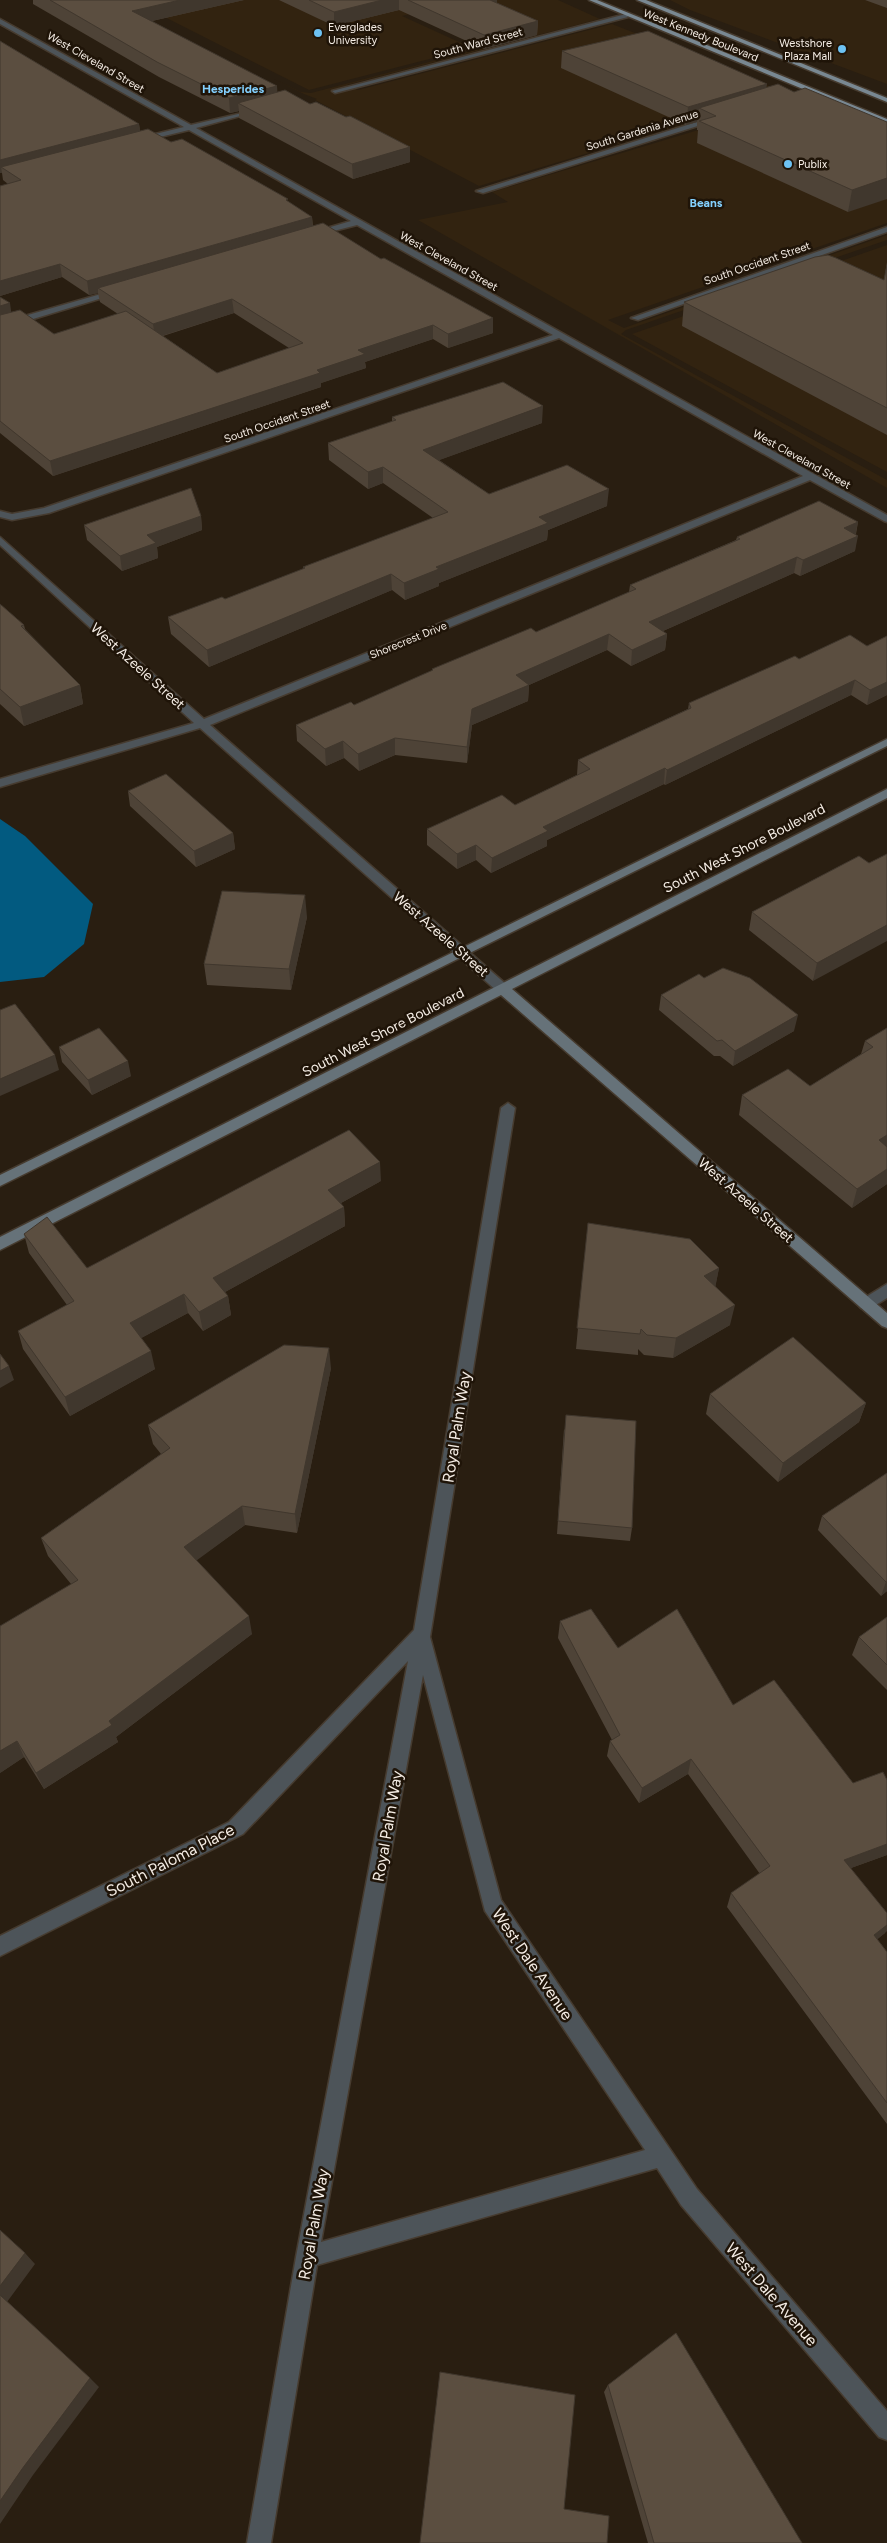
<svg xmlns="http://www.w3.org/2000/svg" width="887" height="2543" viewBox="0 0 887 2543" font-family="Figtree,sans-serif">
  <style>
    .built { fill: #322310 }
    .water { fill: #025a80 }
    .lines { fill: none; stroke-linecap: round; stroke-linejoin: round }
    .street-casing { stroke: #463b2f; stroke-width: 3 }
    .secondary-casing { stroke: #463b2f; stroke-width: 3 }
    .primary-casing { stroke: #463b2f; stroke-width: 3 }
    .street { fill: #4d5459; fill-rule: evenodd }
    .secondary { fill: #667279; fill-rule: evenodd }
    .primary { fill: #798892; fill-rule: evenodd }
    .wall { fill: #4e4337; fill-rule: evenodd }
    .shaded-wall { fill: #40372d }
    .building { fill: #5b4e40; stroke: #40372d }
    .poi-dot { fill: #6dc2f3; stroke: #1f1408; stroke-width: 2 }
    .labels { text-anchor: middle; stroke-width: 5; stroke-linejoin: round; paint-order: stroke }
    .far-poi-label { font-size: 11px; fill: #f5ede5; stroke: #1f1408; text-anchor: start }
    .far-street-label { font-size: 11px; fill: #f5ede5; stroke: #1f1408 }
    .far-neighbourhood-label { font-size: 12px; font-weight: bold; fill: #83d0fe; stroke: #1f1408 }
    .street-label { font-size: 14px; fill: #f5ede5; stroke: #1f1408 }
    .near-street-label { font-size: 16px; fill: #f5ede5; stroke: #1f1408 }
  </style>
  <rect width="100%" height="100%" fill="#291e11"/>
  <!-- built -->
  <path class="built" d="M131 0H466L402 16 472 48 309 90Z
    M479 0H558L600 19 347 85 358 90 612 24 787 93 479 186 315 100 317 99 304 94 274 79 301 92 311 93 479 49Z
    M670 0H887V84L690 10Z
    M801 99 887 133V223L608 320 624 328 887 235V240L626 330 621 334 887 480V488L418 220 508 202 492 192Z
    M887 245V472L632 334Z"/>
  <!-- water -->
  <path class="water" d="M0 819 25 836 93 904 84 944 44 977 0 982Z"/>
  <g class="lines">
    <!-- street casing -->
    <g class="street-casing">
      <path id="street" d="M626 14 628 17 335 93 332 91Z
        M0 19 191 125 259 109V111L196 128 887 515V522L884 521 810 480 210 725 508 986 510 989 508 992H498L200 728 0 787V779L194 723 0 545V537L204 719 803 476 559 338 49 513 12 520 0 517V511L12 514 44 508 553 335 357 225 310 237V233L351 221 189 130 139 142V138L184 127 0 24Z
        M713 117 720 119 483 193 476 191Z
        M887 227V232L638 320 631 318Z
        M115 290 122 292 0 329V323Z
        M508 1103 515 1108 430 1637 501 1900 697 2189 887 2411V2440L879 2437 681 2205 657 2168 317 2265 271 2543H247L296 2257 408 1661 243 1834 0 1956V1936L229 1822 414 1630 501 1108ZM423 1675 485 1911 645 2150 321 2242Z
        M887 1284V1298L871 1308H861L858 1304 861 1300Z"/>
    </g>
    <!-- secondary casing -->
    <g class="secondary-casing">
      <path id="secondary" d="M887 739V746L0 1186V1175Z
        M887 789V798L512 989 887 1313V1328L882 1326 501 995 0 1250V1237Z"/>
    </g>
    <!-- primary casing -->
    <g class="primary-casing">
      <path id="primary" d="M589 0H597L887 119V124Z
        M637 0H646L887 98V102Z"/>
    </g>
    <!-- street -->
    <use href="#street" class="street"/>
    <!-- secondary -->
    <use href="#secondary" class="secondary"/>
    <!-- primary -->
    <use href="#primary" class="primary"/>
  </g>
  <!-- wall -->
  <path class="wall" d="M33 0H244L152 21 277 92 410 162 353 179 239 118V111L230 113 159 77 33 4Z
    M279 0H497V3L538 21 537 35 484 49 399 10 334 26Z
    M865 0H887V8Z
    M0 41 139 124 140 131 171 142 288 202 312 217 313 226 493 333 448 348 433 339 365 362 366 368 321 383V387L53 476 0 433V297L11 313 54 334 118 314 100 302 98 293 89 295 62 277 0 296V186L8 184 3 180 2 173H0ZM234 313 289 348 217 373 163 336Z
    M562 51 794 92 887 122 848 212 697 143 698 130H697V122L686 125 561 68Z
    M887 262V435L682 326 684 302 884 280Z
    M392 417 542 423 439 460 489 494 607 506 548 530 547 540 439 583V586L405 600 392 590 209 667 171 634 168 617 225 599 303 569V567L433 518 383 483 368 489 329 460 328 443 392 422Z
    M201 516 202 530 157 547 158 558 122 571 87 540 84 525Z
    M858 522 856 534 855 551 800 576 794 573 663 631 667 634 665 650 631 666 607 650 529 685 528 701 472 725 467 763 395 755 359 771 344 758 326 766 297 741 296 725 354 705 432 671V669L536 632 629 592 630 585 736 540 737 537Z
    M0 604 24 625 25 629 80 685 83 704 24 726 0 704Z
    M887 636V695L867 705 851 695 665 785 664 784 547 840V846L491 873 476 860 457 869 427 845V829L515 805 577 775 578 760 688 709 689 703 799 659 867 646Z
    M128 791 233 833 235 849 196 867 130 806Z
    M859 856 813 981 749 930 752 912Z
    M307 917 291 990 207 985 204 964Z
    M704 978 794 1031 733 1066 720 1056H714L659 1010 661 995Z
    M887 1028V1184L852 1208 739 1115 742 1095 810 1086 861 1054 865 1041Z
    M59 1047 131 1076 92 1095 62 1062Z
    M381 1181 341 1203 344 1207 345 1226 225 1292 228 1296 231 1315 203 1331 188 1313 141 1338 155 1369 70 1416 23 1349 18 1331 67 1305 29 1253 24 1234 87 1268Z
    M588 1223 719 1268 715 1287 730 1325 673 1358 644 1355 638 1349V1355L576 1349Z
    M331 1368 297 1533 245 1525 196 1560 252 1634 116 1737 118 1742 44 1789 24 1757 0 1773 71 1584 48 1556 41 1538 161 1454 153 1444 148 1425Z
    M710 1394 866 1403 859 1422 778 1482 706 1414Z
    M564 1429 632 1528 630 1541 557 1534Z
    M887 1473V1591L881 1596 818 1530 822 1516Z
    M887 1617V1690L852 1655 859 1637Z
    M560 1621 618 1648 733 1705 853 1783 887 1780V1855L851 1868 885 1933 877 1939 887 1952V2124L727 1907 731 1893 760 1874 688 1774 639 1803 607 1756 610 1741 612 1740 558 1638Z
    M608 2385 802 2543H648L604 2392Z"/>
  <!-- shaded-wall -->
  <path class="shaded-wall" d="M180 0H244L134 25 132 11Z
    M382 0H399V10L334 26V12Z
    M480 0H497V6Z
    M538 21 537 35 484 49V35Z
    M767 84 765 101 699 108 697 122 686 125 688 107Z
    M277 86 278 101 238 103 239 111 230 113 229 98Z
    M139 124 141 136 1 167 2 173H0V160Z
    M410 147V162L353 179 352 164Z
    M887 178V199L848 212 852 190Z
    M312 217 313 230 98 288V293L89 295 87 281Z
    M60 264 62 277 0 296V281Z
    M232 299 234 313 155 338 153 324Z
    M10 303 12 318 0 321V306Z
    M493 318V333L448 348V334Z
    M433 325V339L365 362 366 368 321 383V387L53 476 50 461 317 370 358 350Z
    M543 406 542 423 423 466V450Z
    M383 467V483L368 489V472Z
    M609 489 607 506 548 530 547 540 439 583V586L405 600 404 583 539 517Z
    M201 516 202 530 157 547 158 558 122 571 120 556 147 535Z
    M858 522 855 537 858 536 855 551 800 576 803 560 844 528Z
    M797 557 794 573 647 638 649 622Z
    M391 574 392 590 209 667 207 650Z
    M609 634 607 650 529 685 528 701 472 725 467 763V747L472 709 516 675Z
    M667 634 665 650 631 666 632 650Z
    M855 680 851 695 665 785 667 770Z
    M887 682V695L867 705 870 690Z
    M80 685 83 704 24 726 20 707Z
    M395 738V755L359 771 358 754Z
    M343 741 344 758 326 766 325 749Z
    M665 768 664 784 547 840V846L491 873 492 858 543 827Z
    M233 833 235 849 196 867 194 851Z
    M476 845V860L457 869V854Z
    M305 895 307 917 291 990 289 969Z
    M887 925V941L813 981 817 963Z
    M798 1015 794 1031 733 1066 735 1051Z
    M55 1055 59 1070 0 1096V1079Z
    M128 1061 131 1076 92 1095 88 1080Z
    M887 1135V1151L879 1140Z
    M380 1162 381 1181 330 1209 328 1190Z
    M887 1169V1184L852 1208 857 1189Z
    M344 1207 345 1226 216 1297 213 1278Z
    M719 1268 715 1289 704 1276Z
    M184 1294 188 1313 134 1342 130 1323Z
    M228 1296 231 1315 203 1331 199 1312Z
    M735 1305 730 1325 673 1358 676 1338Z
    M329 1348 331 1368 297 1533 295 1514Z
    M151 1351 155 1369 70 1416 65 1397Z
    M9 1366 14 1380 0 1388V1371Z
    M866 1403 859 1422 778 1482 783 1463Z
    M242 1506 245 1525 189 1566 184 1547Z
    M886 1582H887V1591L881 1596Z
    M249 1616 252 1634 116 1737 118 1742 44 1789 36 1773 109 1721Z
    M17 1741 24 1757 0 1773V1751Z
    M691 1759 688 1774 639 1803 642 1788Z
    M887 1844V1855L837 1873 844 1860Z
    M887 1925V1931L885 1933 867 1948 874 1935Z
    M25 2253 35 2264 7 2302 0 2295V2286Z
    M90 2378 99 2387 33 2475 0 2524V2501L22 2469Z"/>
  <!-- building -->
  <path class="building" d="M50 0H180L132 11 277 86 229 98 157 62Z
    M309 0H382L334 12Z
    M408 0H490L538 21 484 35Z
    M648 31 767 84 688 107 562 51Z
    M0 41 139 124 0 160Z
    M778 84 794 92 805 88 887 122V178L852 190 699 121 716 116 699 108Z
    M285 90 310 104 316 102 346 117 350 116 410 147 352 164 238 103Z
    M148 129 171 142 182 139 288 199 286 200 312 217 87 281 60 264 0 281V186L21 180 1 167Z
    M323 223 381 259 384 258 493 318 448 334 433 325 358 350 365 354 317 370 320 373 50 461 0 421V315L20 310 54 334 126 311 217 373 303 343 232 299 153 324 98 288Z
    M828 255 836 258 884 280 887 265V408L684 302 815 257Z
    M0 297 10 303 0 306Z
    M503 382 543 406 423 450 489 494 567 465 609 489 539 517 548 523 436 567 439 569 404 583 391 574 207 650 168 617 222 597 225 599 305 568 303 567 448 512 383 467 368 472 328 443 396 420 392 417Z
    M191 488 201 516 147 535 156 543 120 556 84 525Z
    M819 501 858 522 844 528 858 536 803 560 797 557 649 622 667 634 632 650 609 634 516 675 529 685 472 709 467 747 395 738 358 754 343 741 325 749 296 725 351 702 354 705 433 670 432 669 531 628 536 632 636 589 630 585 740 539 737 537Z
    M0 604 24 625 21 626 80 685 20 707 0 689Z
    M850 635 867 646 887 636V682L870 690 855 680 667 770 665 768 543 827 548 831 492 858 476 845 457 854 427 829 502 795 515 805 590 769 578 760 691 708 689 703 795 656 799 659Z
    M166 774 233 833 194 851 128 791Z
    M887 854V925L817 963 752 912 859 856 869 863Z
    M222 891 305 895 289 969 204 964Z
    M723 968 750 978 798 1015 735 1051 722 1040 717 1041 661 995 699 974 704 978Z
    M15 1004 55 1055 0 1079V1010Z
    M99 1028 128 1061 88 1080 59 1047Z
    M887 1028V1135L879 1140 887 1147V1169L857 1189 742 1095 788 1069 810 1086 873 1047 865 1041Z
    M349 1130 380 1162 328 1190 344 1207 213 1278 228 1296 199 1312 184 1294 130 1323 151 1351 65 1397 18 1331 74 1301 24 1234 47 1217 87 1268Z
    M588 1223 690 1239 719 1268 704 1276 735 1305 676 1338 647 1335 641 1329 640 1334 577 1328Z
    M793 1337 866 1403 783 1463 710 1394Z
    M284 1345 329 1348 295 1514 242 1506 184 1547 249 1616 109 1721 112 1725 36 1773 17 1741 0 1751V1626L78 1580 41 1538 170 1448 148 1425Z
    M0 1354 9 1366 0 1371Z
    M566 1415 636 1421 632 1528 558 1521Z
    M887 1473V1582H886L822 1516Z
    M591 1609 618 1648 677 1609 733 1705 774 1680 853 1783 883 1772 887 1780V1844L844 1860 887 1913V1925L874 1935 887 1952V2103L731 1893 770 1866 691 1759 642 1788 610 1741 620 1735 560 1621Z
    M887 1617V1665L859 1637Z
    M0 2230 25 2253 0 2286Z
    M0 2295 90 2378 22 2469 0 2501Z
    M676 2333 802 2543H654L608 2385Z
    M440 2372 575 2395 564 2509 609 2516 607 2543H420Z"/>
  <!-- markers -->
  <g class="poi-dot">
    <circle cx="318" cy="33" r="5"/>
    <circle cx="842" cy="49" r="5"/>
    <circle cx="788" cy="164" r="5"/>
  </g>
  <g class="labels">
    <!-- far-poi labels -->
    <g class="far-poi-label">
      <text x="328" y="31">Everglades<tspan x="328" dy="13">University</tspan></text>
      <text x="832" y="47" text-anchor="end">Westshore<tspan x="832" dy="13">Plaza Mall</tspan></text>
      <text x="798" y="168">Publix</text>
    </g>
    <!-- far-street labels -->
    <g class="far-street-label">
      <text transform="translate(701 35) rotate(22)" y="4">West Kennedy Boulevard</text>
      <text transform="translate(478 43) rotate(-15)" y="4">South Ward Street</text>
      <text transform="translate(96 62) rotate(30)" y="4">West Cleveland Street</text>
      <text transform="translate(642 130) rotate(-17)" y="4">South Gardenia Avenue</text>
      <text transform="translate(449 261) rotate(29)" y="4">West Cleveland Street</text>
      <text transform="translate(757 263) rotate(-19)" y="4">South Occident Street</text>
      <text transform="translate(277 421) rotate(-19)" y="4">South Occident Street</text>
      <text transform="translate(802 459) rotate(29)" y="4">West Cleveland Street</text>
      <text transform="translate(408 640) rotate(-22)" y="4">Shorecrest Drive</text>
    </g>
    <!-- far-neighbourhood labels -->
    <g class="far-neighbourhood-label">
      <text x="233" y="93">Hesperides</text>
      <text x="706" y="207">Beans</text>
    </g>
    <!-- street labels -->
    <g class="street-label">
      <text transform="translate(138 666) rotate(42)" y="5">West Azeele Street</text>
      <text transform="translate(744 848) rotate(-27)" y="5">South West Shore Boulevard</text>
      <text transform="translate(441 934) rotate(41)" y="5">West Azeele Street</text>
      <text transform="translate(383 1032) rotate(-27)" y="5">South West Shore Boulevard</text>
      <text transform="translate(746 1200) rotate(41)" y="5">West Azeele Street</text>
    </g>
    <!-- near-street labels -->
    <g class="near-street-label">
      <text transform="translate(456 1427) rotate(-81)" y="6">Royal Palm Way</text>
      <text transform="translate(387 1826) rotate(-80)" y="6">Royal Palm Way</text>
      <text transform="translate(170 1860) rotate(-27)" y="6">South Paloma Place</text>
      <text transform="translate(533 1964) rotate(56)" y="6">West Dale Avenue</text>
      <text transform="translate(313 2224) rotate(-80)" y="6">Royal Palm Way</text>
      <text transform="translate(772 2294) rotate(49)" y="6">West Dale Avenue</text>
    </g>
  </g>
</svg>
